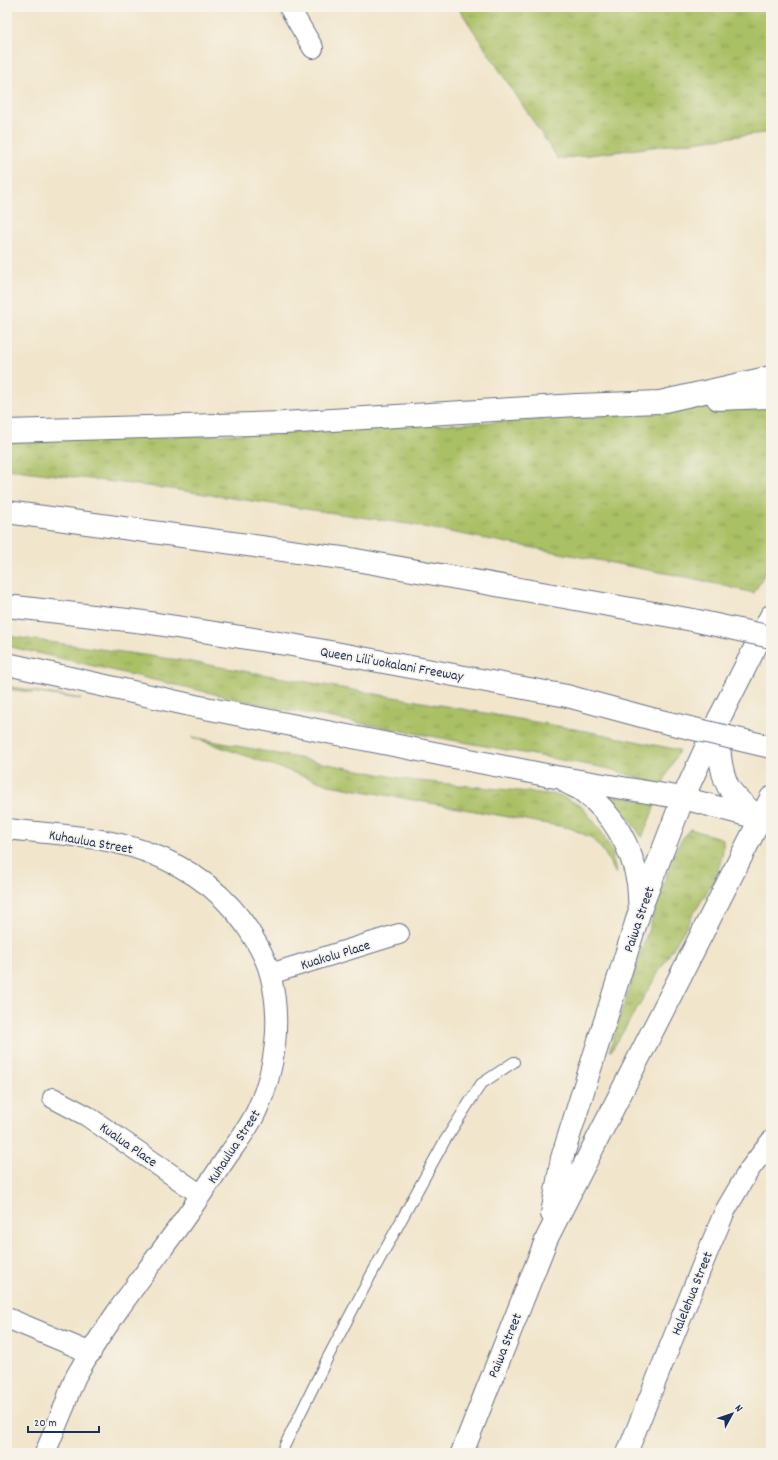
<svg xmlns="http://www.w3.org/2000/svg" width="778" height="1460" viewBox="0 0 778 1460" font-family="Dekko,sans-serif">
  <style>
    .grass { fill: url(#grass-tufts); stroke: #627862 }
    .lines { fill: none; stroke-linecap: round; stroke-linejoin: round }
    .service-casing { stroke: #666f84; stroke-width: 12 }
    .minor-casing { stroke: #666f84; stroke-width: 22 }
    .secondary-casing { stroke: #666f84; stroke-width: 24 }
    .motorway-casing { stroke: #666f84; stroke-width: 24 }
    .service { stroke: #fff; stroke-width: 10 }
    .minor { stroke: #fff; stroke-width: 20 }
    .secondary { stroke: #fff; stroke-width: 22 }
    .motorway { stroke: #fff; stroke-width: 22 }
    .motorway-bridge-casing { stroke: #666f84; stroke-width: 24; stroke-linecap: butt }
    .motorway-bridge { stroke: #fff; stroke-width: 22 }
    .labels { text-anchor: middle; stroke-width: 3.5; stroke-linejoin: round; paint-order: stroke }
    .street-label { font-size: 14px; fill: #1b2f5e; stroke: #f7f3e8 }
  </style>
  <defs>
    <pattern id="grass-tufts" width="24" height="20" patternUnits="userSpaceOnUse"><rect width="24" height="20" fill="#aac065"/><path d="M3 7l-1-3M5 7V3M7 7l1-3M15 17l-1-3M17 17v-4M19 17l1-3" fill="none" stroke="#8a9c56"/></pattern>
  </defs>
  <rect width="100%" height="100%" fill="#f7f3e8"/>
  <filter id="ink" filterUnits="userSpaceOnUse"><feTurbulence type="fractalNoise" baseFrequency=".025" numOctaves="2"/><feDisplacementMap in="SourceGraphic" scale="8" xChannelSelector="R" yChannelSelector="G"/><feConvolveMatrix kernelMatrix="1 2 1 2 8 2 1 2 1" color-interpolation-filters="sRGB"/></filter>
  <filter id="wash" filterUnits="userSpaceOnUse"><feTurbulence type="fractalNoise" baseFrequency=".012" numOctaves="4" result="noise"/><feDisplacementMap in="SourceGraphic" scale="16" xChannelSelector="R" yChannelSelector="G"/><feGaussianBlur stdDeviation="0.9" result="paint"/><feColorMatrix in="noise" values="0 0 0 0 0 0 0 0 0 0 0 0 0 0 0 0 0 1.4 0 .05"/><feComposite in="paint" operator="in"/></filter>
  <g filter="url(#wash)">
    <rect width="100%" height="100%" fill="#f1e5cb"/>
    <!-- grass -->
    <path class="grass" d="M458 7H771V132L558 159Z
      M737 405 771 408V562L754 593 691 578 408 524 171 489 7 469V439L191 436 558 419Z
      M7 636 186 661 451 707 591 732 679 750 662 785 610 769 267 706 7 646Z
      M7 686 81 699 7 689Z
      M192 737 409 780 559 795 581 806 600 829 612 851 616 874 604 852 592 838 570 828 329 785Z
      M607 795 656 803 642 838C632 821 620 808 607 795Z
      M690 829 723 839C724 854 720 866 714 880L612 1050 610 1051V1049C625 1000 641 952 657 904 665 881 674 845 690 829Z"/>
  </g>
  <g filter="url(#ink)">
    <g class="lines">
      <!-- service casing -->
      <g class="service-casing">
        <path id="service" d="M281 1453 328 1357 370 1277 444 1142 481 1084 514 1062"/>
      </g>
      <!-- minor casing -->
      <g class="minor-casing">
        <path id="minor" d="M289 7 313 48
          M7 829C52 834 101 836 144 851 193 868 231 897 256 942 262 952 267 963 270 974 282 1018 276 1069 257 1110 250 1126 239 1140 229 1154 212 1179 195 1204 177 1229 142 1277 105 1325 76 1376 72 1385 68 1395 65 1405 58 1421 52 1437 45 1453
          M270 974 399 934
          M53 1098 87 1116 201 1195
          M7 1318 91 1353
          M627 1453 706 1256 725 1211 749 1170 771 1141"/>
      </g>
      <!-- secondary casing -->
      <g class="secondary-casing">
        <path id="secondary" d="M552 1214 562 1158 640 910 683 798 719 719 771 616
          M462 1453 547 1238 771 798"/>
      </g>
      <!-- motorway casing -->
      <g class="motorway-casing">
        <path id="motorway" d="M718 399 771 397
          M7 431 283 423 577 405 660 402 771 377
          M7 512 356 560 693 620
          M7 606 144 622 292 645 567 696 656 720
          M7 664 195 706 556 777 683 798 761 819 771 821
          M719 719C719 741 718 766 728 786 734 798 748 808 758 817
          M568 783C573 786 580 788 584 792 613 813 632 848 638 883 639 892 639 901 640 910"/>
      </g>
      <!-- service -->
      <use href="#service" class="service"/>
      <!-- minor -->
      <use href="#minor" class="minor"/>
      <!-- secondary -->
      <use href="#secondary" class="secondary"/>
      <!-- motorway -->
      <use href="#motorway" class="motorway"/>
      <!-- motorway-bridge casing -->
      <g class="motorway-bridge-casing">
        <path id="motorway-bridge" d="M693 620 771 637
          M656 720 771 747"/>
      </g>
      <!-- motorway-bridge -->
      <use href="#motorway-bridge" class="motorway-bridge"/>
    </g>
  </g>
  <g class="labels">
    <!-- street labels -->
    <g class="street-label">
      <text transform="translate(392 663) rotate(10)" y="5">Queen Liliʻuokalani Freeway</text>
      <text transform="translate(91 841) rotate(10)" y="5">Kuhaulua Street</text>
      <text transform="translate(638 919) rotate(-71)" y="5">Paiwa Street</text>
      <text transform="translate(335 954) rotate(-17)" y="5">Kuakolu Place</text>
      <text transform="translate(129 1144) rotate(35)" y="5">Kualua Place</text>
      <text transform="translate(233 1146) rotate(-57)" y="5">Kuhaulua Street</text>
      <text transform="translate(691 1293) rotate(-68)" y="5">Halelehua Street</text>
      <text transform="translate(504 1345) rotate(-68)" y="5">Paiwa Street</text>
    </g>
  </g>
  <!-- margin -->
  <rect width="778" height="1460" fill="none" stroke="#f7f3e8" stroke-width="24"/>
  <!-- north arrow -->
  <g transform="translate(732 1414) rotate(50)" stroke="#f7f3e8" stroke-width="3" paint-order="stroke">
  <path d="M0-3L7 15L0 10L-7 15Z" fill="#1b2f5e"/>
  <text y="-6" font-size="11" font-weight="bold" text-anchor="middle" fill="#1b2f5e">N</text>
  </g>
  <!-- scale -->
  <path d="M28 1426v6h71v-6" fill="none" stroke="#1b2f5e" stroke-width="2"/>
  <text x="34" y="1426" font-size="12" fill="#1b2f5e" stroke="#f7f3e8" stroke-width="3" paint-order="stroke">20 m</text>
</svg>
